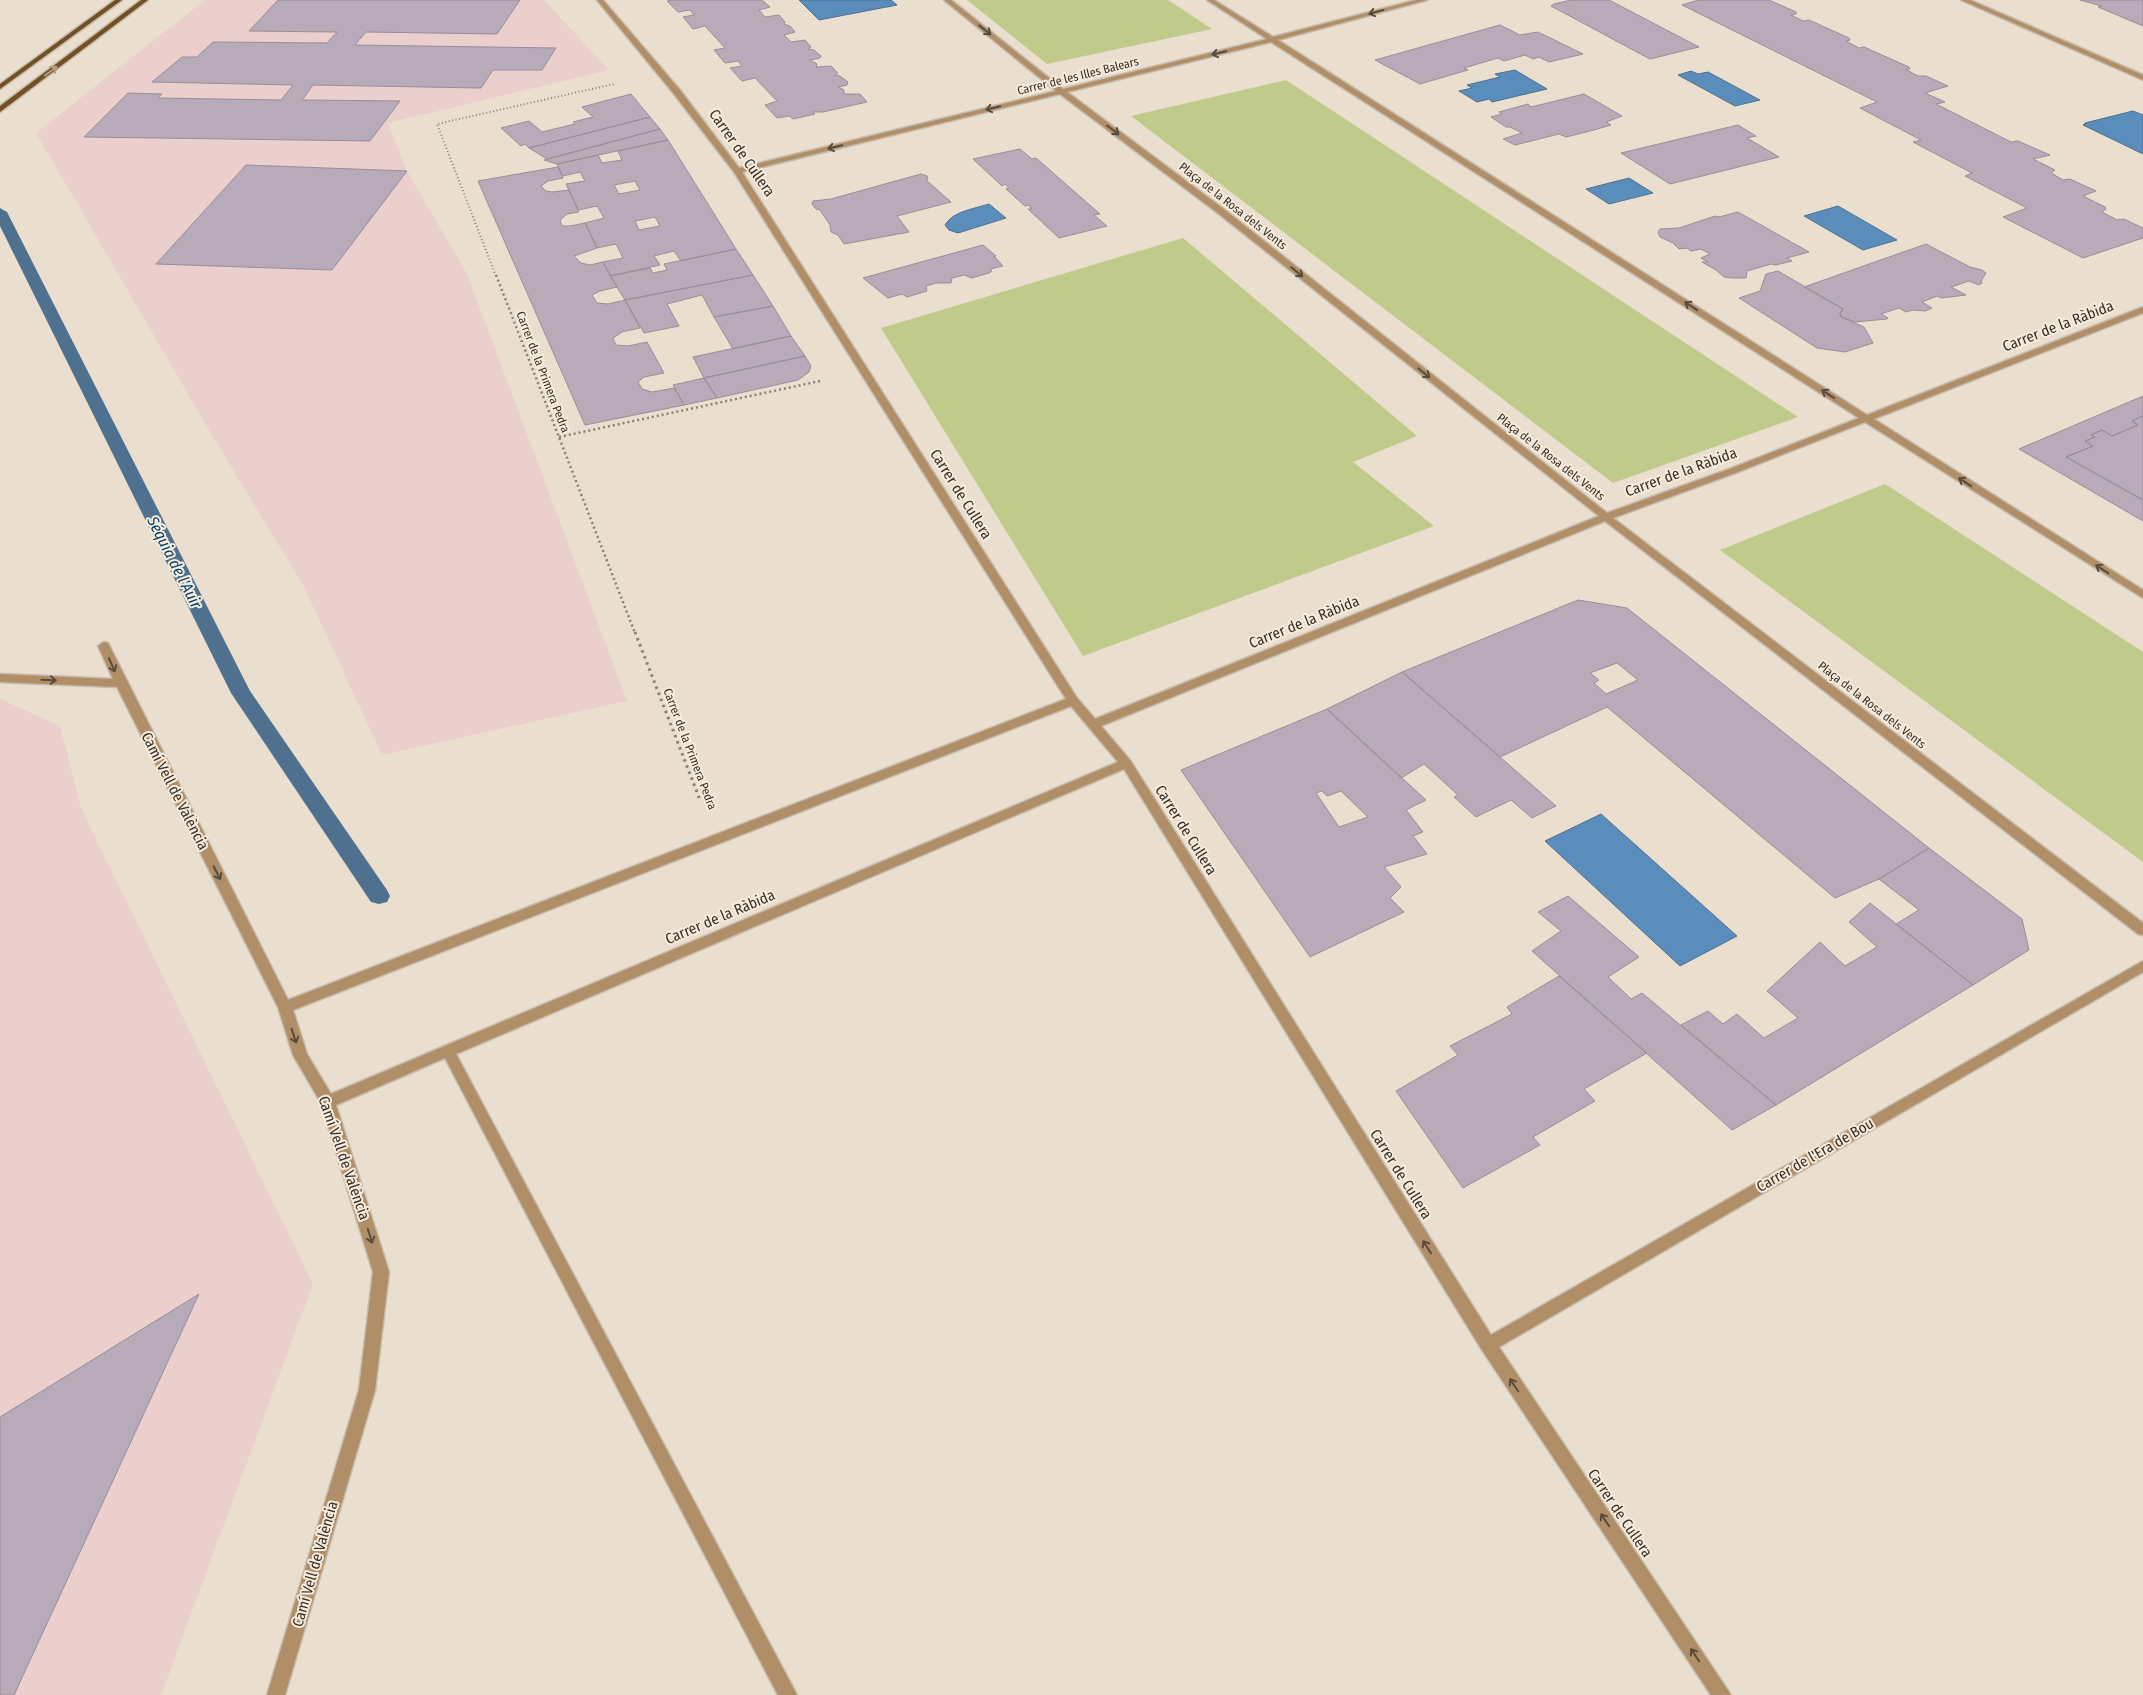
<svg xmlns="http://www.w3.org/2000/svg" width="2143" height="1695" viewBox="0 0 2143 1695" font-family="'Fira Sans Condensed',sans-serif">
  <style>
    .education { fill: #eacfcc }
    .green { fill: #c0ca8b }
    .water { fill: #5a8dbb; stroke: #4f718f }
    .lines { fill: none; stroke-linecap: round; stroke-linejoin: round }
    .stream { fill: #4f718f; fill-rule: evenodd }
    .building { fill: #b7aab9; stroke: #998d9b; fill-rule: evenodd }
    .minor-casing { stroke: #c6bbad; stroke-width: 3 }
    .major-casing { stroke: #c6bbad; stroke-width: 3 }
    .path-far2 { stroke: #888076; stroke-width: 2; stroke-dasharray: 1 2.5; stroke-linecap: butt }
    .path-far1 { stroke: #888076; stroke-width: 2.5; stroke-dasharray: 2 3; stroke-linecap: butt }
    .path { stroke: #888076; stroke-width: 3; stroke-dasharray: 2.5 4; stroke-linecap: butt }
    .minor { fill: #b08e67; fill-rule: evenodd }
    .major { fill: #725023; fill-rule: evenodd }
    .oneway { stroke: #594c3c }
    .oneway2 { stroke: #b49e7f }
    .labels { text-anchor: middle; stroke-width: 4; stroke-linejoin: round; paint-order: stroke }
    .far-street-label { font-size: 12px; fill: #342f29; stroke: #f7ebdb }
    .street-label { font-size: 15px; fill: #342f29; stroke: #f7ebdb }
    .water-label { font-size: 16px; font-style: italic; fill: #00406c; stroke: #f7ebdb }
  </style>
  <rect width="100%" height="100%" fill="#eadece"/>
  <!-- education -->
  <path class="education" d="M205 0H544L609 70 388 123 407 171 467 274 627 701 382 755 304 587 206 425 36 133Z
    M0 699 60 726 81 808 313 1284 161 1695H0Z"/>
  <!-- green -->
  <path class="green" d="M967 0H1168L1212 29 1047 64Z
    M1286 80 1798 417 1613 483 1131 116Z
    M1183 238 1417 436 1353 462 1434 526 1083 656 881 328Z
    M1885 484 2143 652V862L1720 550Z"/>
  <!-- water -->
  <path class="water" d="M799 0H891L897 5 819 20Z
    M1515 70 1547 89 1492 102 1489 99 1477 102 1459 91 1472 88 1467 85 1500 77 1495 74Z
    M1691 71 1698 74 1708 72 1760 100 1735 106 1678 75Z
    M2133 111 2143 115V154L2083 125 2085 123Z
    M1629 178 1653 193 1609 204 1586 189Z
    M989 204 1006 218 958 233 949 230 945 225C953 211 974 209 989 204Z
    M1838 206 1897 240 1863 250 1804 216Z
    M1601 814 1737 936 1680 966 1545 841Z"/>
  <g class="lines">
    <!-- stream -->
    <path class="stream" d="M0 208 7 212 250 691 387 890 390 896 387 902 379 904 371 902 231 693 0 226Z"/>
  </g>
  <!-- building -->
  <path class="building" d="M278 0H520L497 34 366 32 355 45 556 48 542 70H493L481 88 313 85 302 100 400 101 370 141 84 137 128 93 162 94 158 98 281 100 293 85 152 82 182 57H197L213 42 327 43 337 32 249 31Z
    M673 0H762L770 7 759 10 765 17 779 15 785 22 784 24 790 26 795 32 784 35 791 42 805 40 811 47 808 49 814 50 821 56 820 58 810 60 817 64 816 67 831 66 838 73 835 75 840 76 848 82 847 85 838 87 844 90V94H860L867 102 823 112H813L815 114 793 119 789 116 777 118 765 105 777 101 755 78 742 81 730 68 742 66 738 61 725 63 714 50 725 48 705 26 693 29 683 17 694 15 690 10 678 12 667 1Z
    M1571 0H1609L1699 47 1650 59 1551 6 1554 4Z
    M1699 0H1769L1796 12V14L1791 15 1803 21 1809 20 1849 38 1850 40 1846 41 1859 48 1864 47 1909 67 1910 69H1905L1918 76H1926L1948 86 1925 93 1945 102 1936 104 2011 142 2018 141 2050 155 2033 159 2055 170 2051 173 2063 180 2070 179 2096 191 2083 196 2105 207 2106 209 2102 212 2117 220 2124 219 2143 228V238L2083 258 2003 217 2027 208 1965 176 1972 173 1913 142 1921 140 1860 108 1877 102 1682 5Z
    M2080 0H2143V26L2098 7 2102 6Z
    M1500 25 1520 35 1538 32 1583 54 1549 62 1539 57 1533 59 1525 55 1504 61 1498 58 1464 68 1468 70 1420 84 1375 60Z
    M631 94 650 117 529 148 525 144 521 146 501 128 529 121 542 132 575 124 573 122 593 117 582 107Z
    M1584 94 1622 116 1606 122 1611 125 1594 130 1566 137 1559 134 1515 145 1503 139 1522 133 1510 127H1506L1491 117 1502 114 1499 112 1528 104 1531 107Z
    M650 117 660 129 547 159 529 148Z
    M1738 125 1756 136 1747 138 1779 157 1670 184 1621 153Z
    M660 129 668 140 557 164 544 160Z
    M668 140 736 249 681 261 674 251 654 256 660 265 610 276 603 262 623 258 616 244 597 248 585 223 604 218 597 206 578 210 566 184 585 181 580 172 563 176 557 164 598 155 602 163 622 160 618 151ZM635 181 640 190 619 194 614 185ZM655 217 660 226 639 230 635 221Z
    M1020 149 1032 159 1036 158 1100 214 1094 215 1107 226 1059 238 1028 209H1032L1028 205 1025 206 1006 189 1009 188 1005 184 1002 186 973 159Z
    M246 165 407 171 332 270 156 264Z
    M558 167 563 178 548 181 541 186 546 191 552 192 569 190 579 212 567 214 560 220 562 226H570L585 223 597 248 574 256 581 263 590 265 603 262 617 287 600 291 592 295 597 303 608 304 625 300 640 328 622 332 613 338 616 345 628 346 647 342 664 373 644 377 638 382 642 389 652 392 674 388 684 405 585 425 478 181Z
    M921 174 927 176 928 179 926 180 951 202 897 216 909 232 844 244 838 235 831 232 830 225 820 210 816 209 812 204 813 201 831 199Z
    M1738 212 1809 252 1787 258 1792 261 1776 265 1771 264 1747 271 1746 278H1732L1724 277 1716 270 1702 262H1708L1701 258 1710 254 1701 249 1691 251 1687 248 1679 249 1673 243 1660 237 1658 232 1660 229 1679 228 1715 216 1719 217Z
    M1926 244 1970 267 1982 270 1986 273 1981 281 1982 283 1979 285 1969 281 1951 287 1966 295 1941 298 1937 296 1922 302 1932 308 1925 311 1913 310 1906 312 1899 308 1881 314 1888 318 1887 319 1855 322 1841 317 1840 313 1843 309 1804 287Z
    M983 245 996 256H994L1003 266 990 269 992 271 989 273 972 278 964 275 952 278 951 283H936L926 286 927 291 907 297 902 294 888 298 863 278Z
    M736 249 753 275 625 300 610 276 650 268 653 273 667 270 664 264Z
    M1778 271 1843 309 1840 313 1841 317 1864 327 1873 343 1845 352 1817 348 1739 298 1760 291 1766 274Z
    M753 275 773 306 714 317 702 295 667 304 679 326 644 333 625 300Z
    M773 306 791 336 733 349 714 317Z
    M791 336 805 356 704 378 693 357Z
    M805 356 811 366 809 372 798 380 717 398 704 378Z
    M704 378 717 398 684 405 673 385Z
    M2143 396V416L2132 421 2138 425 2112 436 2102 430 2091 435 2095 437 2085 441 2093 446 2066 457 2143 500V521L2019 449Z
    M2143 416V500L2066 457 2093 446 2085 441 2095 437 2091 435 2102 430 2112 436 2138 425 2132 421Z
    M1578 600 1627 608 1929 848 1879 879 1835 898 1607 707 1500 757 1402 672ZM1617 663 1638 680 1606 694 1594 683 1599 680 1590 673Z
    M1402 672 1500 757 1556 806 1532 818 1511 800 1476 817 1454 797 1458 795 1424 764 1401 778 1327 709Z
    M1327 709 1426 800 1406 810 1423 832 1413 836 1427 854 1384 867 1401 887 1390 898 1404 912 1310 957 1181 770ZM1322 791 1327 796 1341 791 1368 817 1339 827 1316 793Z
    M1929 848 2022 919 2029 950 1973 985 1896 924 1919 910 1879 879Z
    M1568 896 1639 957 1608 977 1631 999 1642 993 1776 1105 1732 1130 1532 951 1561 931 1538 912Z
    M1870 903 1973 985 1776 1105 1681 1025 1708 1011 1723 1024 1737 1014 1764 1038 1798 1018 1767 991 1820 942 1845 966 1877 947 1849 922Z
    M1559 976 1647 1053 1584 1089 1595 1101 1533 1137 1540 1145 1463 1188 1396 1091 1458 1055 1450 1046 1512 1014 1507 1007Z
    M199 1294 14 1695H0V1417Z"/>
  <g class="lines">
    <!-- minor casing -->
    <g class="minor-casing">
      <path id="minor" d="M597 0H603L680 90 739 168 1056 91 944 0H951L1063 89 1267 39 1207 0H1214L1273 37 1416 0H1427L1278 40 1867 415 2143 307V313L1874 419 2143 590V598L1865 422 1738 472 1613 518 2143 923V935L2138 934 1605 521 1101 726 1130 760 1491 1335 2143 961V972L1499 1347 1731 1695H1711L1482 1350 1124 769 456 1054 797 1695H778L445 1058 336 1105 389 1272 375 1390 285 1695H267L359 1390 373 1272 321 1103 293 1055 278 1007 117 687 0 682V674L113 679 98 646 104 642 108 643 288 1000 1066 699 734 172 674 94ZM1271 42 1859 418 1732 468 1607 513 1225 210 1067 92ZM1060 94 1219 214 1599 516 1095 719 1077 698 742 172ZM1071 706 1118 762 331 1094 307 1054 293 1010Z
        M1961 0H1970L2143 75V80Z"/>
    </g>
    <!-- major casing -->
    <g class="major-casing">
      <path id="major" d="M115 0H122L0 89V84Z
        M141 0H148L0 112V106Z"/>
    </g>
    <!-- path-far2 -->
    <path class="path-far2" d="M496 276 437 124 614 84"/>
    <!-- path-far1 -->
    <path class="path-far1" d="M496 275 635 633
      M559 437 820 381"/>
    <!-- path -->
    <path class="path" d="M635 632 700 800"/>
    <!-- minor -->
    <use href="#minor" class="minor"/>
    <!-- major -->
    <use href="#major" class="major"/>
  </g>
  <!-- one-way arrows -->
  <defs><path id="oneway-shaft" d="M-6 0H5M1.5-3L5.5 0L1.5 3" fill="none" stroke-width="1.6" stroke-linecap="round" stroke-linejoin="round" transform="scale(1.25)"/></defs>
  <g class="oneway">
    <use href="#oneway-shaft" transform="translate(1376 12) rotate(165)"/>
    <use href="#oneway-shaft" transform="translate(985 30) rotate(39)"/>
    <use href="#oneway-shaft" transform="translate(1219 53) rotate(166)"/>
    <use href="#oneway-shaft" transform="translate(993 108) rotate(166)"/>
    <use href="#oneway-shaft" transform="translate(1113 130) rotate(37)"/>
    <use href="#oneway-shaft" transform="translate(835 147) rotate(166)"/>
    <use href="#oneway-shaft" transform="translate(1297 272) rotate(39)"/>
    <use href="#oneway-shaft" transform="translate(1691 306) rotate(-147)"/>
    <use href="#oneway-shaft" transform="translate(1424 373) rotate(39)"/>
    <use href="#oneway-shaft" transform="translate(1828 394) rotate(-147)"/>
    <use href="#oneway-shaft" transform="translate(1965 482) rotate(-147)"/>
    <use href="#oneway-shaft" transform="translate(2102 569) rotate(-147)"/>
    <use href="#oneway-shaft" transform="translate(112 665) rotate(66)"/>
    <use href="#oneway-shaft" transform="translate(49 680) rotate(2)"/>
    <use href="#oneway-shaft" transform="translate(217 873) rotate(63)"/>
    <use href="#oneway-shaft" transform="translate(294 1036) rotate(72)"/>
    <use href="#oneway-shaft" transform="translate(370 1236) rotate(73)"/>
    <use href="#oneway-shaft" transform="translate(1427 1247) rotate(-122)"/>
    <use href="#oneway-shaft" transform="translate(1514 1385) rotate(-124)"/>
    <use href="#oneway-shaft" transform="translate(1605 1520) rotate(-124)"/>
    <use href="#oneway-shaft" transform="translate(1695 1655) rotate(-124)"/>
  </g>
  <use class="oneway2" href="#oneway-shaft" transform="translate(51 71) rotate(-37)"/>
  <g class="labels">
    <!-- far-street labels -->
    <g class="far-street-label">
      <text transform="translate(1078 76) rotate(-14)" y="4">Carrer de les Illes Balears</text>
      <text transform="translate(1233 206) rotate(38)" y="4">Plaça de la Rosa dels Vents</text>
      <text transform="translate(543 372) rotate(69)" y="4">Carrer de la Primera Pedra</text>
      <text transform="translate(1551 457) rotate(38)" y="4">Plaça de la Rosa dels Vents</text>
      <text transform="translate(1872 705) rotate(38)" y="4">Plaça de la Rosa dels Vents</text>
      <text transform="translate(690 749) rotate(69)" y="4">Carrer de la Primera Pedra</text>
    </g>
    <!-- street labels -->
    <g class="street-label">
      <text transform="translate(742 153) rotate(55)" y="5">Carrer de Cullera</text>
      <text transform="translate(2058 326) rotate(-21)" y="5">Carrer de la Ràbida</text>
      <text transform="translate(1681 472) rotate(-20)" y="5">Carrer de la Ràbida</text>
      <text transform="translate(961 494) rotate(58)" y="5">Carrer de Cullera</text>
      <text transform="translate(1304 622) rotate(-22)" y="5">Carrer de la Ràbida</text>
      <text transform="translate(175 791) rotate(63)" y="5">Camí Vell de València</text>
      <text transform="translate(1186 830) rotate(58)" y="5">Carrer de Cullera</text>
      <text transform="translate(720 917) rotate(-23)" y="5">Carrer de la Ràbida</text>
      <text transform="translate(1815 1155) rotate(-30)" y="5">Carrer de l'Era de Bou</text>
      <text transform="translate(344 1158) rotate(71)" y="5">Camí Vell de València</text>
      <text transform="translate(1401 1174) rotate(58)" y="5">Carrer de Cullera</text>
      <text transform="translate(1620 1513) rotate(56)" y="5">Carrer de Cullera</text>
      <text transform="translate(315 1564) rotate(-74)" y="5">Camí Vell de València</text>
    </g>
    <!-- water labels -->
    <g class="water-label">
      <text transform="translate(175 562) rotate(63)" y="6">Séquia de l'Auir</text>
    </g>
  </g>
</svg>
